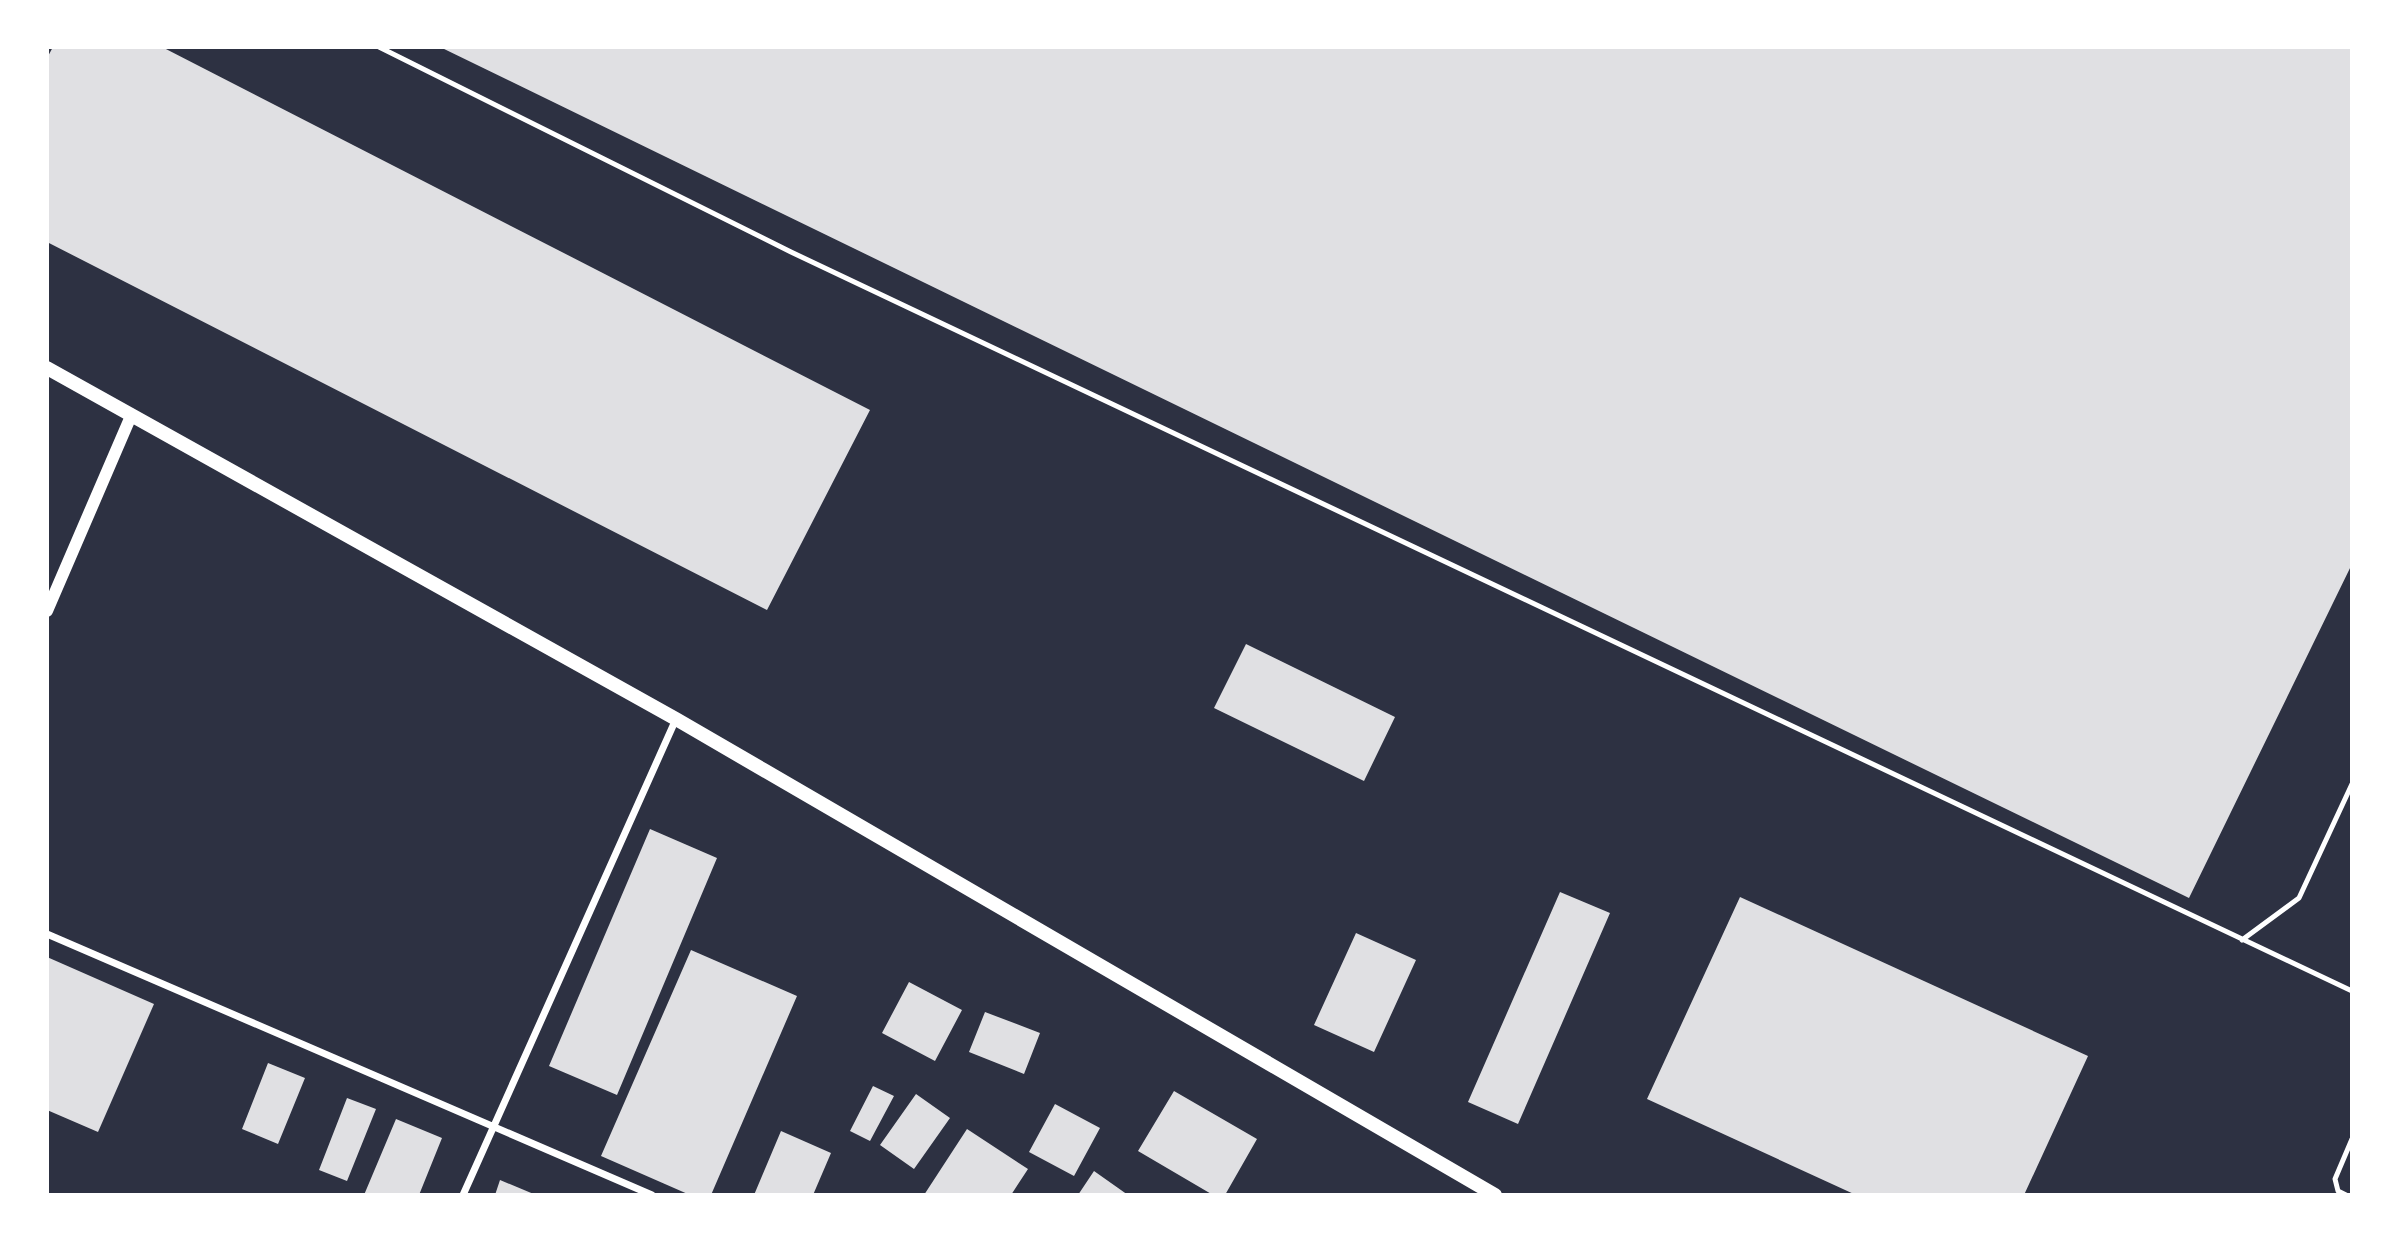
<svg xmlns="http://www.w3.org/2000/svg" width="2399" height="1242" viewBox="0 0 2399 1242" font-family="'Source Sans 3',sans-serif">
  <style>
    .building { fill: #e0e0e3 }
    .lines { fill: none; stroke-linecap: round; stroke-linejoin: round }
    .service { stroke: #fff; stroke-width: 5 }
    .minor { stroke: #fff; stroke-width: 7 }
    .tertiary { stroke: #fff; stroke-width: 12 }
    .secondary { stroke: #fff; stroke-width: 14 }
  </style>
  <rect width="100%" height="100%" fill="#2d3142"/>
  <!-- building -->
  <path class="building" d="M53 47H162L870 410 767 610 47 242V58Z
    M440 47H2352V564L2189 898Z
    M1246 644 1395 717 1364 781 1214 708Z
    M650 829 717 858 617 1095 549 1066Z
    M1560 892 1610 913 1518 1124 1468 1102Z
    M1740 897 2088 1056 2024 1195H1856L1647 1099Z
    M1356 933 1416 960 1374 1052 1314 1025Z
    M691 950 797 996 711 1195H690L601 1156Z
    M47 957 154 1004 98 1132 47 1110Z
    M909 982 962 1010 935 1061 882 1033Z
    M985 1012 1040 1033 1024 1074 969 1052Z
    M268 1063 305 1078 278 1144 242 1129Z
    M873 1086 894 1096 870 1141 850 1131Z
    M1174 1091 1257 1139 1225 1195H1213L1138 1151Z
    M916 1094 950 1118 914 1169 880 1145Z
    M347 1098 376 1109 347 1181 319 1170Z
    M1055 1104 1100 1128 1074 1176 1029 1152Z
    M396 1119 442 1138 419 1195H364Z
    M967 1129 1028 1169 1011 1195H924Z
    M781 1131 831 1153 813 1195H754Z
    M1094 1171 1128 1195H1078Z
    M500 1180 536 1195H495Z"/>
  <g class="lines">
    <!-- service -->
    <path class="service" d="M379 47 791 252 2352 991
      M2242 940 2299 898 2352 784
      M2346 1195 2338 1191 2335 1179 2352 1139"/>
    <!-- minor -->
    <path class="minor" d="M47 934 652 1195
      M463 1195 676 719"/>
    <!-- tertiary -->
    <path class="tertiary" d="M47 611 131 416"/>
    <!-- secondary -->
    <path class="secondary" d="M47 368 676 719 1495 1195"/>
  </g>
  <!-- border -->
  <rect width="2399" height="1242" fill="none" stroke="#ffffff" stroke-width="98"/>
</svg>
